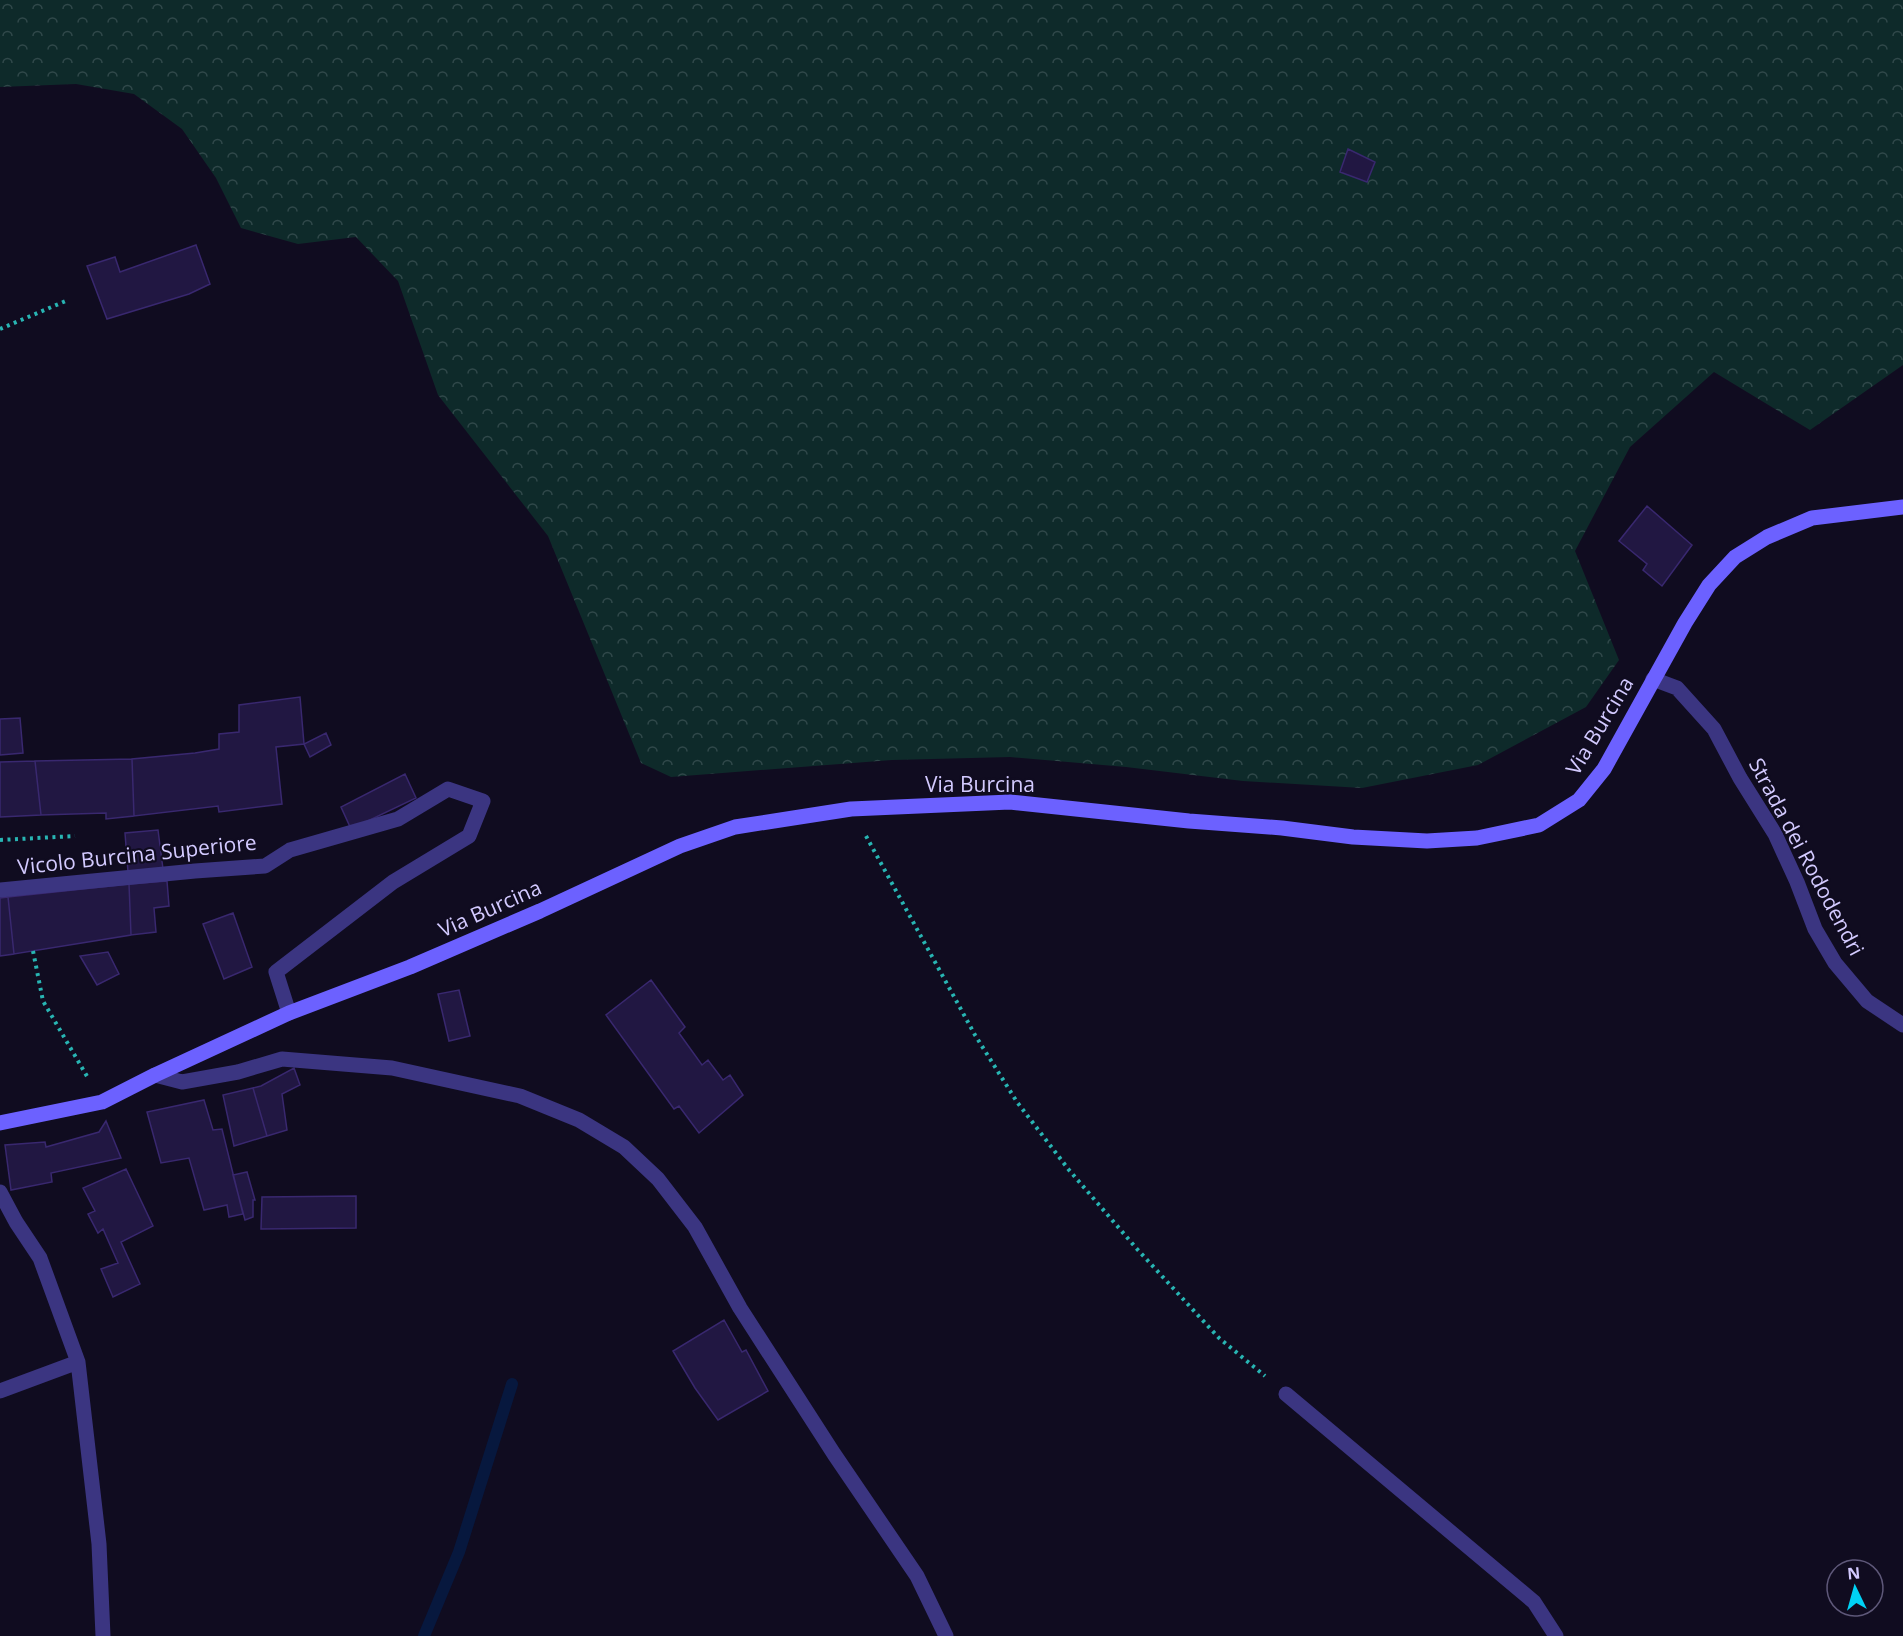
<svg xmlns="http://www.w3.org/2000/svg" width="1903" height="1636" viewBox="0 0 1903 1636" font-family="'Open Sans',sans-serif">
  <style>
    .forest { fill: url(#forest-crowns) }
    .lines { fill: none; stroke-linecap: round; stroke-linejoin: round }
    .stream { stroke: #07183e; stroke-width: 12 }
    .building { fill: #211742; stroke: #39286f; stroke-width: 1.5 }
    .path { stroke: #28b5b3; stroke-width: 4; stroke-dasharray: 3 4.5; stroke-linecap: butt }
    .street { stroke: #3b3581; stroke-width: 15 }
    .secondary { stroke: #6c61ff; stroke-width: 15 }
    .labels { text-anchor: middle; stroke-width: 4.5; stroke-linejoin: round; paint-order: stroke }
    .street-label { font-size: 21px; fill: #d3caff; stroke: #100c20 }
  </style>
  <defs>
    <pattern id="forest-crowns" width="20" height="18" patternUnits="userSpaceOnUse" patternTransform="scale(1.5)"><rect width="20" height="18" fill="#0e2a2a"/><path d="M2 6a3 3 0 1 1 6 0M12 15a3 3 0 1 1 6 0" fill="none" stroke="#30484a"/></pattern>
  </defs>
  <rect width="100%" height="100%" fill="#100c20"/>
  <!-- forest -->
  <path class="forest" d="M0 0H1903V365L1810 430 1714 372 1630 447 1575 551 1619 660 1586 707 1478 765 1362 788 1243 781 1126 767 1010 757 892 760 671 777 641 763 548 536 438 395 398 281 356 237 298 244 241 228 216 178 182 129 134 94 76 84 0 87Z"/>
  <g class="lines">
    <!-- stream -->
    <path class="stream" d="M424 1636 459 1552 512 1384"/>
  </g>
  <!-- building -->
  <path class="building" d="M1348 149 1375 162 1367 182 1340 172Z
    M196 245 210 284 189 294 107 319 87 266 115 257 120 272Z
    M1647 506 1692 545 1662 586 1643 570 1647 564 1619 541Z
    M300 697 304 744 276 747 282 804 219 812 218 806 134 816 132 759 195 753 219 749V734L239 732V705Z
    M20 718 23 753 0 755V719Z
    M326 733 331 745 310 757 304 744Z
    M132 759 134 816 106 819V813L41 815 35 761Z
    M35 761 41 815 0 817V762Z
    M405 774 416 798 351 829 341 807Z
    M158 830 163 869 128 872 125 833Z
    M167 881 169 906 154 908 156 932 131 935 129 884Z
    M129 884 131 935 14 954 8 897Z
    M8 897 14 954 0 956V898Z
    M233 913 252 967 224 979 203 924Z
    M108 952 119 974 97 985 80 956Z
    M651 980 685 1027 679 1033 702 1065 708 1060 723 1080 730 1075 743 1095 699 1133 679 1106 674 1109 606 1015Z
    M459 990 470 1036 449 1041 438 994Z
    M294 1068 300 1085 282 1094 287 1130 267 1136 253 1088 261 1086Z
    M253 1088 267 1136 234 1146 223 1095Z
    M204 1100 213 1130 222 1129 243 1214 229 1217 227 1205 204 1210 189 1158 161 1163 147 1112Z
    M106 1121 121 1158 51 1173 52 1182 11 1190 5 1145 45 1142 46 1147 99 1132Z
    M126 1169 153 1226 121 1242 140 1284 113 1297 101 1269 118 1263 103 1229 98 1233 88 1214 95 1211 83 1188Z
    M247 1172 255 1200H253V1217L245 1220 233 1175Z
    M356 1196V1228L261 1229 262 1197Z
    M724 1320 742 1352 746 1350 768 1391 718 1420 695 1388 673 1351Z"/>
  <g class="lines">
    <!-- path -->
    <path class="path" d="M0 329 68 300
      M866 836 975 1035 1017 1102 1069 1170 1137 1249 1219 1338 1265 1376
      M0 840 75 836
      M33 951 43 1001 88 1078"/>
    <!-- street -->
    <path class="street" d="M1653 679 1677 688 1714 729 1740 778 1775 834 1797 882 1815 929 1835 963 1867 1001 1903 1025
      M0 890 195 871 265 866 290 850 398 819 448 789 483 801 469 836 393 882 276 972 289 1013
      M155 1075 182 1082 238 1072 282 1059 392 1068 520 1096 579 1120 624 1147 658 1179 695 1227 740 1308 834 1454 917 1576 946 1636
      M0 1192 16 1222 40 1258 78 1362 99 1544 103 1636
      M0 1391 78 1362
      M1286 1394 1534 1602 1556 1636"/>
    <!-- secondary -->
    <path class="secondary" d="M0 1123 102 1102 155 1075 289 1013 410 967 540 911 680 846 735 827 851 809 1010 802 1189 821 1282 828 1353 837 1427 841 1477 838 1539 825 1579 800 1604 769 1685 623 1709 585 1735 557 1767 537 1812 518 1903 507"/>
  </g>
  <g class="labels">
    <!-- street labels -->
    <g class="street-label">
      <text transform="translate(1600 726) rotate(-59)" y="7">Via Burcina</text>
      <text x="980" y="792">Via Burcina</text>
      <text transform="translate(137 855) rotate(-6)" y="7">Vicolo Burcina Superiore</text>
      <text transform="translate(1806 857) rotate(62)" y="7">Strada dei Rododendri</text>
      <text transform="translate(490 909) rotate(-24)" y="7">Via Burcina</text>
    </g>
  </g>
  <!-- north arrow -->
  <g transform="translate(1855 1588) rotate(355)"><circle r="28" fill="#100c20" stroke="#5e5879" stroke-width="1.5"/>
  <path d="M0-4.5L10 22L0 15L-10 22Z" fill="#00d2f5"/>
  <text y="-9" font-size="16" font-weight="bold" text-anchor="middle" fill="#d3caff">N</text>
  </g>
</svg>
